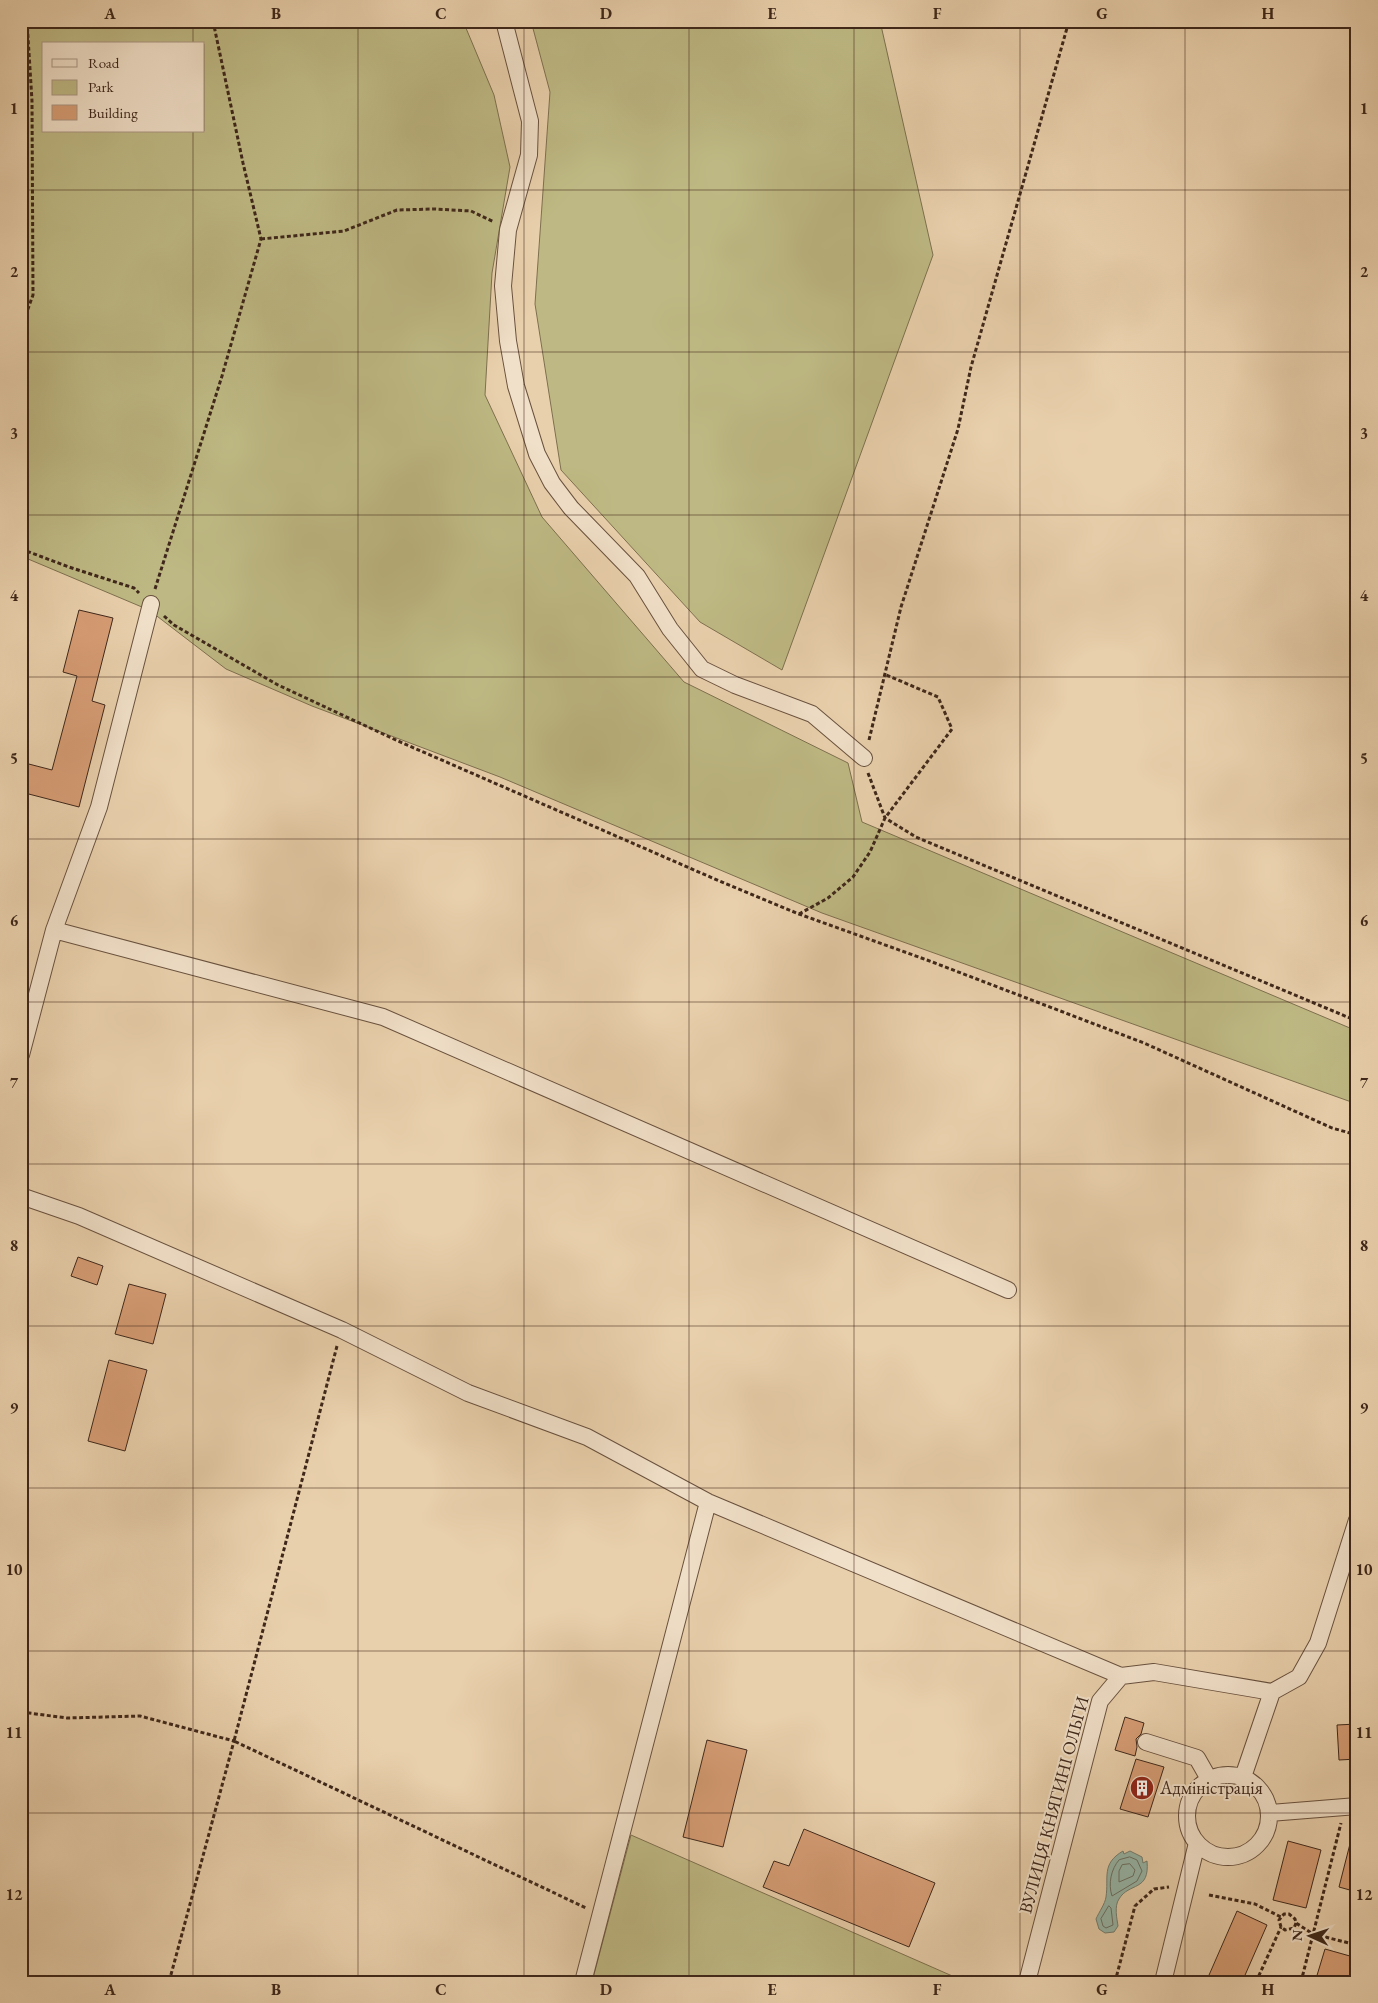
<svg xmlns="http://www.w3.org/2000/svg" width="1378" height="2003" viewBox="0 0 1378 2003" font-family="'EB Garamond',serif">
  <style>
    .green { fill: #beb984; stroke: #7e704f; fill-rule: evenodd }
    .water { fill: #97b7aa; stroke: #737d70 }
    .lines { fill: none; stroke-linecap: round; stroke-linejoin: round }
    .shore { stroke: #6a6f62; stroke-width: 1 }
    .building { fill: #d79d75; stroke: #3e271a }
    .minor-casing { stroke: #69513e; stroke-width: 18 }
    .path { stroke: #3e271a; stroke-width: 3; stroke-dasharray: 4 2.5; stroke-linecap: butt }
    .minor { stroke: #f1e0c9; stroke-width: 16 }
    .grid { fill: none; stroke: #3e271a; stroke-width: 1; stroke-opacity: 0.55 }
    .labels { text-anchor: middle; stroke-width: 4; stroke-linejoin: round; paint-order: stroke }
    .poi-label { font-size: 18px; fill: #3e271a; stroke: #f1e0c9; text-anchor: start }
    .street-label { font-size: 18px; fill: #3e271a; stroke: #f1e0c9 }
    .neatline { fill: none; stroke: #3e271a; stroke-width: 2 }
    .grid-label { font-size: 16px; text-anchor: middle; font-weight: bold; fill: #3e271a }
  </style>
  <rect width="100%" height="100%" fill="#e9d0ac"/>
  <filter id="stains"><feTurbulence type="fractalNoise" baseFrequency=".004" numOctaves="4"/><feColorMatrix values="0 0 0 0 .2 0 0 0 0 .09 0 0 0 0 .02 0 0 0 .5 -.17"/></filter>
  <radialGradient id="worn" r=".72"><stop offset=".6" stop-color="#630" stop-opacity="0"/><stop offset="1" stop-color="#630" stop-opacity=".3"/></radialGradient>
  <!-- green -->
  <path class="green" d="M21 21H463L494 95 510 167 492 273 485 395 542 517 684 682 848 763 862 822 1357 1031V1104L822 913 500 777 312 706 226 669 149 610 21 556ZM44 44H204V131H44Z
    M531 21H880L933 255 782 670 700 622 561 470 535 304 550 92Z
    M631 1835 966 1982H592Z"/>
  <!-- water -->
  <path class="water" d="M1123 1851 1124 1854 1130 1851 1142 1857 1143 1863 1147 1861C1150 1892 1129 1882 1119 1899 1114 1906 1117 1919 1118 1926L1114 1932 1105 1933 1099 1929 1096 1919C1099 1912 1105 1904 1106 1897 1109 1877 1101 1864 1123 1851Z"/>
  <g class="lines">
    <!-- shore -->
    <path class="shore" d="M1130 1857 1137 1860 1142 1871 1137 1881 1112 1896C1108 1884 1111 1869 1119 1860Z
      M1130 1864 1135 1870 1133 1876 1119 1882V1871L1122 1865Z
      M1109 1906 1111 1908 1113 1925 1106 1928 1103 1926 1101 1919Z"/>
  </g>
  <!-- building -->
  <path class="building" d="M79 610 113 618 92 701 105 705 79 807 21 792V762L52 770 77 676 63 672Z
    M78 1257 103 1266 97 1285 71 1276Z
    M129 1284 166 1294 153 1344 115 1334Z
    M109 1360 147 1370 125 1451 88 1441Z
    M1125 1717 1144 1723 1141 1734 1136 1739 1137 1747 1135 1756 1115 1750Z
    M1357 1724V1759L1339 1760 1337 1725Z
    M707 1740 747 1750 723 1847 683 1837Z
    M1136 1759 1164 1767 1148 1817 1120 1809Z
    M804 1829 935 1883 909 1947 763 1887 774 1861 789 1866Z
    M1352 1836H1357V1892L1339 1887Z
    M1288 1841 1321 1850 1306 1908 1273 1900Z
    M1237 1911 1267 1925 1242 1982H1206Z
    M1325 1949 1357 1958 1350 1982H1315Z"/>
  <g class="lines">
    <!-- minor casing -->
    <g class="minor-casing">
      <path id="minor" d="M504 21 530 121 529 155 508 230 503 286 508 341 516 386 537 454 552 483 571 508 637 576 670 629 702 669 735 685 812 714 864 758
        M54 930 383 1017 1008 1290
        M21 1055 54 930 99 807 151 604
        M21 1196 79 1216 342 1330 468 1393 587 1437 708 1502 1121 1676
        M1146 1742 1197 1758 1209 1779
        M1187 1816a41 41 0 1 1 82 0a41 41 0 1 1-82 0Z
        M1243 1777 1272 1692 1299 1677 1318 1643 1357 1520
        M1269 1813 1357 1806
        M583 1982 708 1502
        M1027 1982 1100 1701 1121 1676 1154 1672 1272 1692
        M1163 1982 1197 1843"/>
    </g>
    <!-- path -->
    <path class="path" d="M261 239 344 231 397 210 434 209 471 211 494 222
      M21 328 33 295 32 101 27 21
      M21 549 69 567 134 588 139 593
      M155 589 222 376 261 239 243 163 213 21
      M164 616 174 625 278 685 398 741 724 883 799 914 927 960 1144 1043 1332 1128 1357 1135
      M869 740 901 607 958 429 971 367 1069 21
      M868 773 885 818 916 837 1357 1021
      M799 914 828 898 853 877 870 852 885 818 952 729 938 697 884 674
      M337 1346 234 1741 586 1908
      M21 1712 67 1718 140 1716 234 1741 169 1982
      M1209 1895 1255 1904 1281 1917
      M1296 1923 1294 1928 1285 1930 1281 1927 1279 1920 1284 1914H1289L1295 1919 1296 1923 1313 1934 1357 1945
      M1115 1982 1135 1906 1154 1889 1169 1887
      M1256 1982 1281 1927
      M1301 1982 1341 1823"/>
    <!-- minor -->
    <use href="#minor" class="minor"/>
  </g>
  <!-- grid -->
  <path class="grid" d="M193 21V44M358 21V1982M524 21V1982M689 21V1982M854 21V1982M1020 21V1982M1185 21V1982M193 131V1982M21 190H1357M21 352H1357M21 515H1357M21 677H1357M21 839H1357M21 1002H1357M21 1164H1357M21 1326H1357M21 1488H1357M21 1651H1357M21 1813H1357"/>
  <!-- icons -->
  <defs>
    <g id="building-disc" transform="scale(1.25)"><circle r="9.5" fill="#8f2418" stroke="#f1e0c9"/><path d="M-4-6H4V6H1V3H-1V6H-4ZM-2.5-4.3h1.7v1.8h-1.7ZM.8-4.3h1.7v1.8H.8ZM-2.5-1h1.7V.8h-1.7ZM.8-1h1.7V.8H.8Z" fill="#fff"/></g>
  </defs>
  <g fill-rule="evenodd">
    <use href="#building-disc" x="1142" y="1788"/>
  </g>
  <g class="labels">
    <!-- poi labels -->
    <g class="poi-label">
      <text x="1160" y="1794">Адміністрація</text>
    </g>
    <!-- street labels -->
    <g class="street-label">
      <text transform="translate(1054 1805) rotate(-75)" y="6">ВУЛИЦЯ КНЯГИНІ ОЛЬГИ</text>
    </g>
  </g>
  <!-- margin -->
  <rect width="1378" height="2003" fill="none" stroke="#e9d0ac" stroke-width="55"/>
  <!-- legend -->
  <rect x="42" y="42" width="162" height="90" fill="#f1e0c9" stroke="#a99683"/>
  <rect x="52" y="59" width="25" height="8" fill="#f1e0c9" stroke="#a99683"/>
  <text x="88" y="68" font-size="15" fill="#3e271a">Road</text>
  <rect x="52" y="80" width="25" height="15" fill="#beb984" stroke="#a99683"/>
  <text x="88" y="92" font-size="15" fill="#3e271a">Park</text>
  <rect x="52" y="105" width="25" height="15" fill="#d79d75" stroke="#a99683"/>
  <text x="88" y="118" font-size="15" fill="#3e271a">Building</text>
  <!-- north arrow -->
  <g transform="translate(1310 1936) rotate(273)" stroke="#f1e0c9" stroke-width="4" paint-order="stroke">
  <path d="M0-4L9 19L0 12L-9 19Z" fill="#3e271a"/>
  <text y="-8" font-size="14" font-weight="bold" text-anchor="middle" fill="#3e271a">N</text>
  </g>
  <rect x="28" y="28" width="1322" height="1948" class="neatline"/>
  <g class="grid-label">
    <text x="110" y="19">A</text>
    <text x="276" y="19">B</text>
    <text x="441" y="19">C</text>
    <text x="606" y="19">D</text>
    <text x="772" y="19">E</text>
    <text x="937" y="19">F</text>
    <text x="1102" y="19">G</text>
    <text x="1268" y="19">H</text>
    <text x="14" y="114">1</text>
    <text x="1364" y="114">1</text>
    <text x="14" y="277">2</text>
    <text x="1364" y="277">2</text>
    <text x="14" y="439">3</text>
    <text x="1364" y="439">3</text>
    <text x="14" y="601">4</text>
    <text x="1364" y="601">4</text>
    <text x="14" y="764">5</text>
    <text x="1364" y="764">5</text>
    <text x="14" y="926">6</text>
    <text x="1364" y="926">6</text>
    <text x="14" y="1088">7</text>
    <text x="1364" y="1088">7</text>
    <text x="14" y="1251">8</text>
    <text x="1364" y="1251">8</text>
    <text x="14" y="1413">9</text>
    <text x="1364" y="1413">9</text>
    <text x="14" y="1575">10</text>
    <text x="1364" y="1575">10</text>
    <text x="14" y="1738">11</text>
    <text x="1364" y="1738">11</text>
    <text x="14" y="1900">12</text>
    <text x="1364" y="1900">12</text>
    <text x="110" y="1995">A</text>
    <text x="276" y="1995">B</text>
    <text x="441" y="1995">C</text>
    <text x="606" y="1995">D</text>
    <text x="772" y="1995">E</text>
    <text x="937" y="1995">F</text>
    <text x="1102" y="1995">G</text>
    <text x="1268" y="1995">H</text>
  </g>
  <rect width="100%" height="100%" filter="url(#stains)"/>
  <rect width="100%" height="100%" fill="url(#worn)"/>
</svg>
